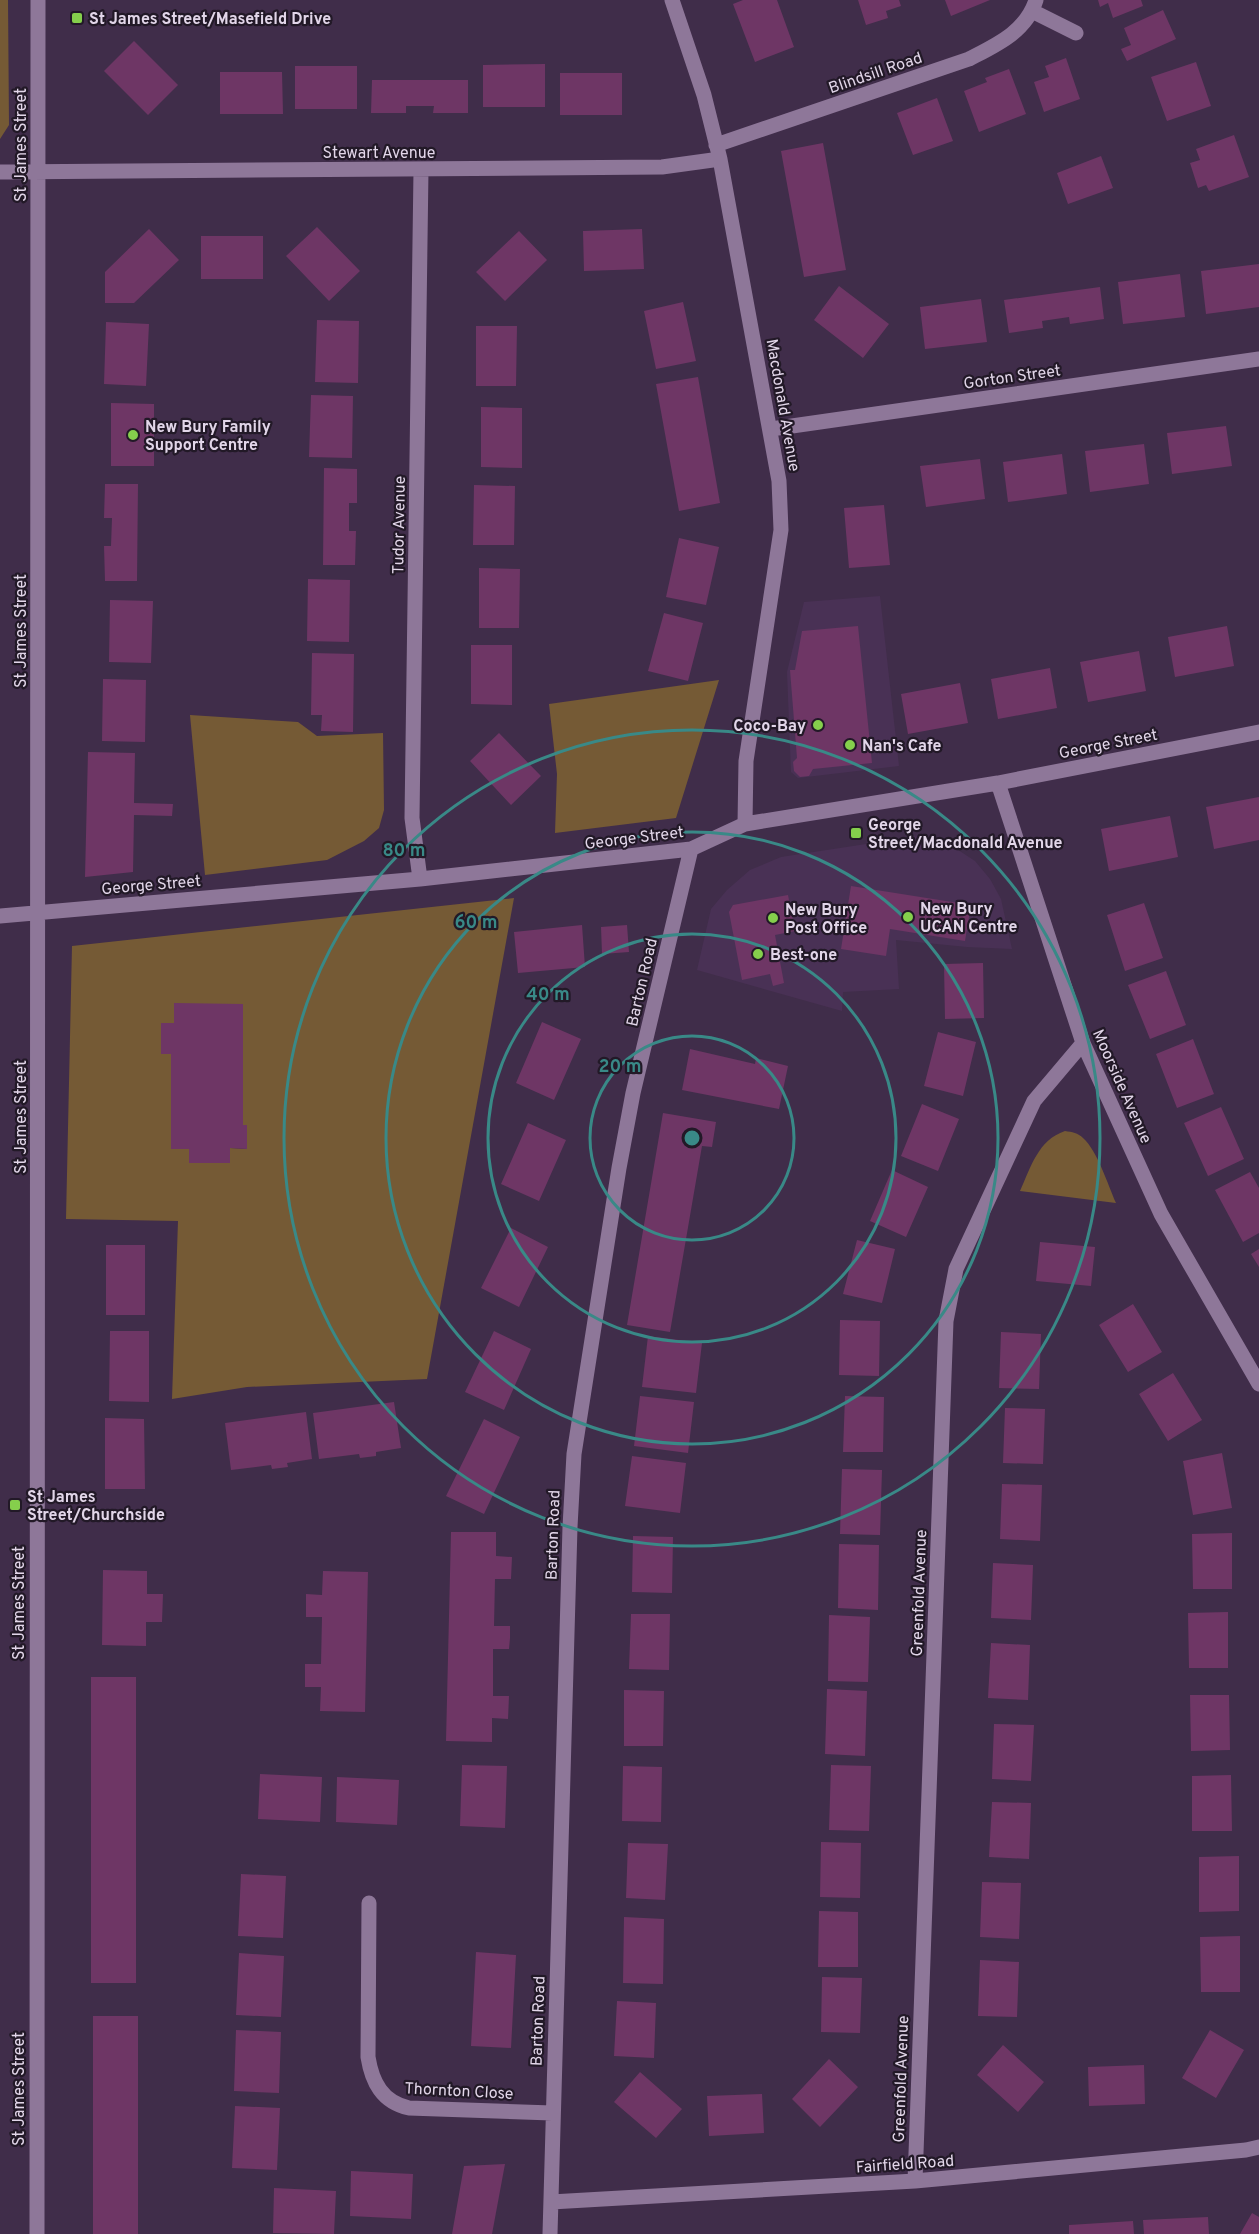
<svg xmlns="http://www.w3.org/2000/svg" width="1259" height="2234" viewBox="0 0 1259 2234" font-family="Overpass,sans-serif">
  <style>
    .built { fill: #493155 }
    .green { fill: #755a35; fill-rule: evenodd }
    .building { fill: #6e3665 }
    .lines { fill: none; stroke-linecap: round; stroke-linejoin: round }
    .street { stroke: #8e7799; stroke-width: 15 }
    .ring { fill: none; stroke: #398987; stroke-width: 3 }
    .poi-dot { fill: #85cf4c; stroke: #221927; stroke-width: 2 }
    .labels { text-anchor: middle; stroke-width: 4.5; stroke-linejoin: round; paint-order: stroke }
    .poi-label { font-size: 16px; font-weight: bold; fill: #e2d6e9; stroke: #221927; text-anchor: start }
    .street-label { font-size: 16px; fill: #e2d6e9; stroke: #221927 }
    .centre { fill: #398987; stroke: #221927; stroke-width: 3 }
    .ring-label { font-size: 18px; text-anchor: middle; font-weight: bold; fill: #398987; stroke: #221927; stroke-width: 4.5; stroke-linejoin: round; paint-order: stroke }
  </style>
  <rect width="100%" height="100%" fill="#402d4a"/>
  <!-- built -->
  <path class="built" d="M880 596 899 766 798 778 791 772 787 672 804 602Z
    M925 835 952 846 975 861 990 879 1001 899 1012 949 967 947 896 940 899 989 843 992 842 1011 697 970 711 909 727 890 750 870 781 857Z"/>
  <!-- green -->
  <path class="green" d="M0 0H8L9 125 0 139Z
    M719 680 676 818 555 833 557 774 549 704Z
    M190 715 298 722 317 736 383 733 384 810 379 828 364 841 327 860 205 875Z
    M514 898 427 1379 247 1387 172 1399 178 1221 66 1219 72 946ZM174 1004H243V1125H247L246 1149 230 1148 189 1162V1149L171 1148V1054H161V1024L174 1023Z
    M1065 1131C1072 1132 1078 1133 1083 1138 1097 1150 1108 1185 1116 1203L1020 1191C1031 1167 1038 1140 1065 1131Z"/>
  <!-- building -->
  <path class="building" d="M743 0H777L794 47 755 62 733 4Z
    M858 0H899L901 6 886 11 888 18 866 25Z
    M945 0H990L951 16Z
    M1098 0H1141L1143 6 1113 18 1108 3 1100 7Z
    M1163 10 1176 39 1127 61 1121 49 1131 45 1124 28Z
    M134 41 178 85 148 115 104 71Z
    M1066 58 1080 99 1044 112 1034 82 1049 77 1045 66Z
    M1196 62 1211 106 1167 121 1151 77Z
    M545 64V107H483V65Z
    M295 66H357V109H295Z
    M1009 69 1026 114 979 132 964 91 987 82 985 78Z
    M220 72H282L283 114H220Z
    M560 73H622V115H560Z
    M372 80H468V113H433L434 106H406V113H371Z
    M937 98 953 141 913 155 897 113Z
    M1234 135 1249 177 1209 191 1206 185 1198 188 1190 163 1200 160 1196 149Z
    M823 143 846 270 804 277 781 151Z
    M1101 156 1113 188 1068 204 1057 173Z
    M317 227 360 271 329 301 286 256Z
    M149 229 179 260 134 303H105V272Z
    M642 229 644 269 584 271 583 231Z
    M519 231 547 260 505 301 476 272Z
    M201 236H263V279H201Z
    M1259 264V307L1206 314 1201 271Z
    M1180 274 1185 317 1123 324 1118 282Z
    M839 286 889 324 863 358 814 320Z
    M1100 287 1104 319 1070 324 1069 317 1042 321 1043 328 1009 333 1004 300Z
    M981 299 987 342 925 349 920 307Z
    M683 302 696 361 656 369 644 311Z
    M317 320 359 321 358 383 315 382Z
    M106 322 149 324 146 386 104 384Z
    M476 326H517L516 386H476Z
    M698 377 720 503 679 511 656 384Z
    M311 395 353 396 352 458 309 457Z
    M111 403 154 404V466H111Z
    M481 407 522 408V468L481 467Z
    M1226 426 1232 466 1172 474 1167 433Z
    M1144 444 1149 484 1090 492 1085 451Z
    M1062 454 1067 494 1008 502 1003 462Z
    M980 459 985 499 926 507 920 466Z
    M324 468 357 469V503H349V531H356L355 565H323Z
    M105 484H138L137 581H105L104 546H111L112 518H104Z
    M474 485 515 486 514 545H473Z
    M884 505 890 565 849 568 844 508Z
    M679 538 719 547 706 605 666 597Z
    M479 568 520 569 519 628H479Z
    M308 579 350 580 349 642 307 641Z
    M110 600 153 601 151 663 109 662Z
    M664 613 703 623 688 681 648 671Z
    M858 626 872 763 813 769 809 776 800 777 794 771 793 762 797 758 790 670H795L802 631Z
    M1227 626 1234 666 1175 677 1168 637Z
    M471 645H512V705L471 704Z
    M1139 651 1146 691 1088 702 1080 662Z
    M312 653 354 654 353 732 321 731 322 715H311Z
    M1050 668 1057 708 998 719 991 679Z
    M103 679 146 680 145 742 102 741Z
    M960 683 968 723 908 734 901 694Z
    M499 733 541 776 511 805 470 761Z
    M88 752 135 753 134 803 173 804 172 816 134 815 133 872 85 877Z
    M1259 797V840L1214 849 1206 807Z
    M1170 816 1178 857 1109 871 1101 829Z
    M851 886 971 905 965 941 890 929 886 956 841 949Z
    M788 895 795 931 775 935 784 983 773 986 770 974 742 980 729 912 733 905Z
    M1144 903 1163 958 1125 971 1107 915Z
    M582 925 585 967 518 973 514 932Z
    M627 925 629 952 602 954 601 927Z
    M983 963 984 1018 945 1019 944 964Z
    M1166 971 1186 1025 1150 1039 1128 985Z
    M174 1003 243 1004V1125H247V1149L230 1148V1163H189V1149H171V1054H161V1023H174Z
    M542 1022 581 1039 554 1100 516 1083Z
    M938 1032 976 1042 963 1096 924 1086Z
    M1193 1039 1214 1094 1177 1108 1156 1054Z
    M690 1049 755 1064 756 1058 788 1066 779 1109 682 1090Z
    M922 1104 959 1119 938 1171 901 1156Z
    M1221 1107 1244 1159 1208 1176 1184 1123Z
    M663 1113 716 1122 712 1147 702 1146 670 1332 627 1325Z
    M528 1123 566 1140 539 1201 501 1184Z
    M892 1170 928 1187 906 1237 870 1221Z
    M1250 1172 1259 1188V1233L1243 1242 1215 1190Z
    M511 1228 548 1247 519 1307 481 1288Z
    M857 1240 895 1249 882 1303 843 1294Z
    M1040 1242 1095 1247 1091 1286 1036 1281Z
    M106 1245H145V1315H106Z
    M1259 1249V1267L1251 1254Z
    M1133 1304 1162 1352 1128 1372 1099 1325Z
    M840 1320 880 1321 879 1376 839 1375Z
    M110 1331H149V1402L109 1401Z
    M494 1331 531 1349 504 1410 465 1392Z
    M1001 1332 1041 1334 1039 1389 999 1388Z
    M648 1336 702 1343 696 1393 642 1387Z
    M1173 1373 1202 1420 1168 1441 1139 1394Z
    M640 1396 694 1402 688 1453 634 1446Z
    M845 1396 884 1397 883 1452H843Z
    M394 1402 401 1448 376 1452V1456L360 1458 359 1454 319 1459 313 1413Z
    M1005 1408 1045 1409 1043 1464 1003 1463Z
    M306 1412 312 1459 287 1463 288 1467 272 1469 271 1465 231 1470 225 1423Z
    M105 1418 144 1419 145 1489H105Z
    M484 1419 520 1437 484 1514 446 1496Z
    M1222 1453 1232 1508 1193 1515 1183 1461Z
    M632 1456 686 1463 680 1513 625 1506Z
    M842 1469 882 1470 880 1535 840 1534Z
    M1002 1484 1042 1485 1040 1541 1000 1539Z
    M451 1532H496V1556L512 1557 511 1579H495L494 1626H510V1638L509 1649H493V1696H509L508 1719 492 1718V1742L446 1741Z
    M1232 1533V1589H1193L1192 1534Z
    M633 1536 673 1537 672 1593 632 1592Z
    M839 1544 879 1545 878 1610 838 1608Z
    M993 1563 1033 1565 1031 1620 991 1618Z
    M103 1570 147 1571V1594H163L162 1622H146V1646L102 1645Z
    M323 1571 368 1572 365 1712 320 1711 321 1687H305V1664H321L322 1617H306V1594L322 1595Z
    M1228 1612V1668H1189L1188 1613Z
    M631 1614H670L669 1670 629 1669Z
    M829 1615 870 1617 868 1682 828 1681Z
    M991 1643 1030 1645 1028 1700 988 1698Z
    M91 1677H136V1983H91Z
    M827 1689 867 1691 865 1756 825 1754Z
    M624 1690 664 1691 663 1746H624Z
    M1190 1695H1229L1230 1750 1191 1751Z
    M994 1724 1034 1725 1031 1781 992 1779Z
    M462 1765 507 1766 505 1828 460 1826Z
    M831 1765 871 1766 869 1831 829 1830Z
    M623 1766 662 1767 661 1822 622 1821Z
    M260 1774 322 1777 320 1822 258 1819Z
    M1231 1775 1232 1831H1192V1776Z
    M337 1777 399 1780 397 1825 336 1822Z
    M992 1802 1031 1803 1029 1859 989 1857Z
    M821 1842 861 1843 860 1898 820 1897Z
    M628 1843 668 1844 665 1900 626 1898Z
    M1239 1856V1911L1199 1912V1857Z
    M241 1874 286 1876 283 1938 238 1936Z
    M982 1882 1021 1883 1019 1939 980 1937Z
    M819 1911 858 1912V1967H818Z
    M624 1917 664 1919 663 1984 623 1983Z
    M1240 1936V1992H1201L1200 1937Z
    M476 1952 516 1955 511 2048 471 2046Z
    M239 1953 284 1956 281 2017 236 2015Z
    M980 1960 1019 1962 1017 2017 978 2016Z
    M822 1977 862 1978 860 2033 821 2032Z
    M617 2001 656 2003 654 2058 614 2056Z
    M93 2016H138V2234H93Z
    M236 2030 281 2032 279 2093 234 2091Z
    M1210 2030 1244 2050 1216 2098 1182 2078Z
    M1003 2045 1044 2082 1018 2112 977 2075Z
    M829 2059 858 2087 820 2127 792 2099Z
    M1144 2065 1145 2104 1089 2106 1088 2067Z
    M640 2072 682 2109 656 2138 614 2102Z
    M762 2094 764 2133 709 2136 707 2096Z
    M235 2106 280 2108 277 2170 232 2168Z
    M505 2164 492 2234H452L464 2166Z
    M351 2171 413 2174 411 2219 350 2216Z
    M274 2188 336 2191 334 2234 273 2233Z
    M1252 2213 1259 2217V2234H1240Z
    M1208 2217 1209 2234H1144L1143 2220Z
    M1133 2221 1134 2234H1069V2225Z"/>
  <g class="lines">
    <!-- street -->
    <path class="street" d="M672 0 704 95 720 159 779 481 781 530 746 761 745 824
      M1032 11 1076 33
      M716 145 969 59C996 45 1026 32 1036 0
      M0 172 662 167 720 159
      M771 429 1259 359
      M998 783 1083 1043 1161 1214 1259 1384
      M420 879 412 818 421 170
      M0 916 420 879 691 849 745 824 998 783 1259 732
      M369 1903 368 2057C372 2082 382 2102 409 2108L552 2113
      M915 2181 946 1321 956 1269 1034 1101 1083 1043
      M551 2202 915 2181 1246 2150 1259 2147
      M37 2234 38 0
      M550 2234 570 1527 574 1454 619 1168 633 1093 691 849"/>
  </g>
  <!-- distance rings -->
  <g class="ring">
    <circle cx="692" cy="1138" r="102"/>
    <circle cx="692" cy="1138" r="204"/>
    <circle cx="692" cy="1138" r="306"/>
    <circle cx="692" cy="1138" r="408"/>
  </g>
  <!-- markers -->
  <g class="poi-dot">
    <rect x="71" y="12" width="12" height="12" rx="3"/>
    <circle cx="133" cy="435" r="6"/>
    <circle cx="818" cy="725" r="6"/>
    <circle cx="850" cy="745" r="6"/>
    <rect x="850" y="827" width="12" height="12" rx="3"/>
    <circle cx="908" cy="917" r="6"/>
    <circle cx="773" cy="918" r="6"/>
    <circle cx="758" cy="954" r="6"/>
    <rect x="9" y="1499" width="12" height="12" rx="3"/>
  </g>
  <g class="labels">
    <!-- poi labels -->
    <g class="poi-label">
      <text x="89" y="24">St James Street/Masefield Drive</text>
      <text x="145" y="432">New Bury Family<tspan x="145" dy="18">Support Centre</tspan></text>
      <text x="806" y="731" text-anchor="end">Coco-Bay</text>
      <text x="862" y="751">Nan's Cafe</text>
      <text x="868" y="830">George<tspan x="868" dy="18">Street/Macdonald Avenue</tspan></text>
      <text x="920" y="914">New Bury<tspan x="920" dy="18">UCAN Centre</tspan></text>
      <text x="785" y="915">New Bury<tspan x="785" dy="18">Post Office</tspan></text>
      <text x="770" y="960">Best-one</text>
      <text x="27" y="1502">St James<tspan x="27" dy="18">Street/Churchside</tspan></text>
    </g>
    <!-- street labels -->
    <g class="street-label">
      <text transform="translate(875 72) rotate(-19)" y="6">Blindsill Road</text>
      <text transform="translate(20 145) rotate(-90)" y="6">St James Street</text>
      <text x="379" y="158">Stewart Avenue</text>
      <text transform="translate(1012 376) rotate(-8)" y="6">Gorton Street</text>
      <text transform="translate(784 405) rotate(80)" y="6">Macdonald Avenue</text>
      <text transform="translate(398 525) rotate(-89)" y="6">Tudor Avenue</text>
      <text transform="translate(20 631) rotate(-90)" y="6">St James Street</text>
      <text transform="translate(1108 743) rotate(-11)" y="6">George Street</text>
      <text transform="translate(634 837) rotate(-7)" y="6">George Street</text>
      <text transform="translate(151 884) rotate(-5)" y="6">George Street</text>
      <text transform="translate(641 982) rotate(-77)" y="6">Barton Road</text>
      <text transform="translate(1123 1086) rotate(66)" y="6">Moorside Avenue</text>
      <text transform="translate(20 1117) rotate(-90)" y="6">St James Street</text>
      <text transform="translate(552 1535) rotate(-88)" y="6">Barton Road</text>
      <text transform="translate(918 1593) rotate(-88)" y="6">Greenfold Avenue</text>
      <text transform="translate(18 1603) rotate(-90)" y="6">St James Street</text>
      <text transform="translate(537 2021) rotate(-88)" y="6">Barton Road</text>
      <text transform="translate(900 2079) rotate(-88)" y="6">Greenfold Avenue</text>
      <text transform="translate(18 2089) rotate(-90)" y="6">St James Street</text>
      <text transform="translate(459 2090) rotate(3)" y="6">Thornton Close</text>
      <text transform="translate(905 2163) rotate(-4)" y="6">Fairfield Road</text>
    </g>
  </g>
  <circle cx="692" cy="1138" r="9" class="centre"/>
  <g class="ring-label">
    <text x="404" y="856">80 m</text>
    <text x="476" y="928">60 m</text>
    <text x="548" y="1000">40 m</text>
    <text x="620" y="1072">20 m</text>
  </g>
</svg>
